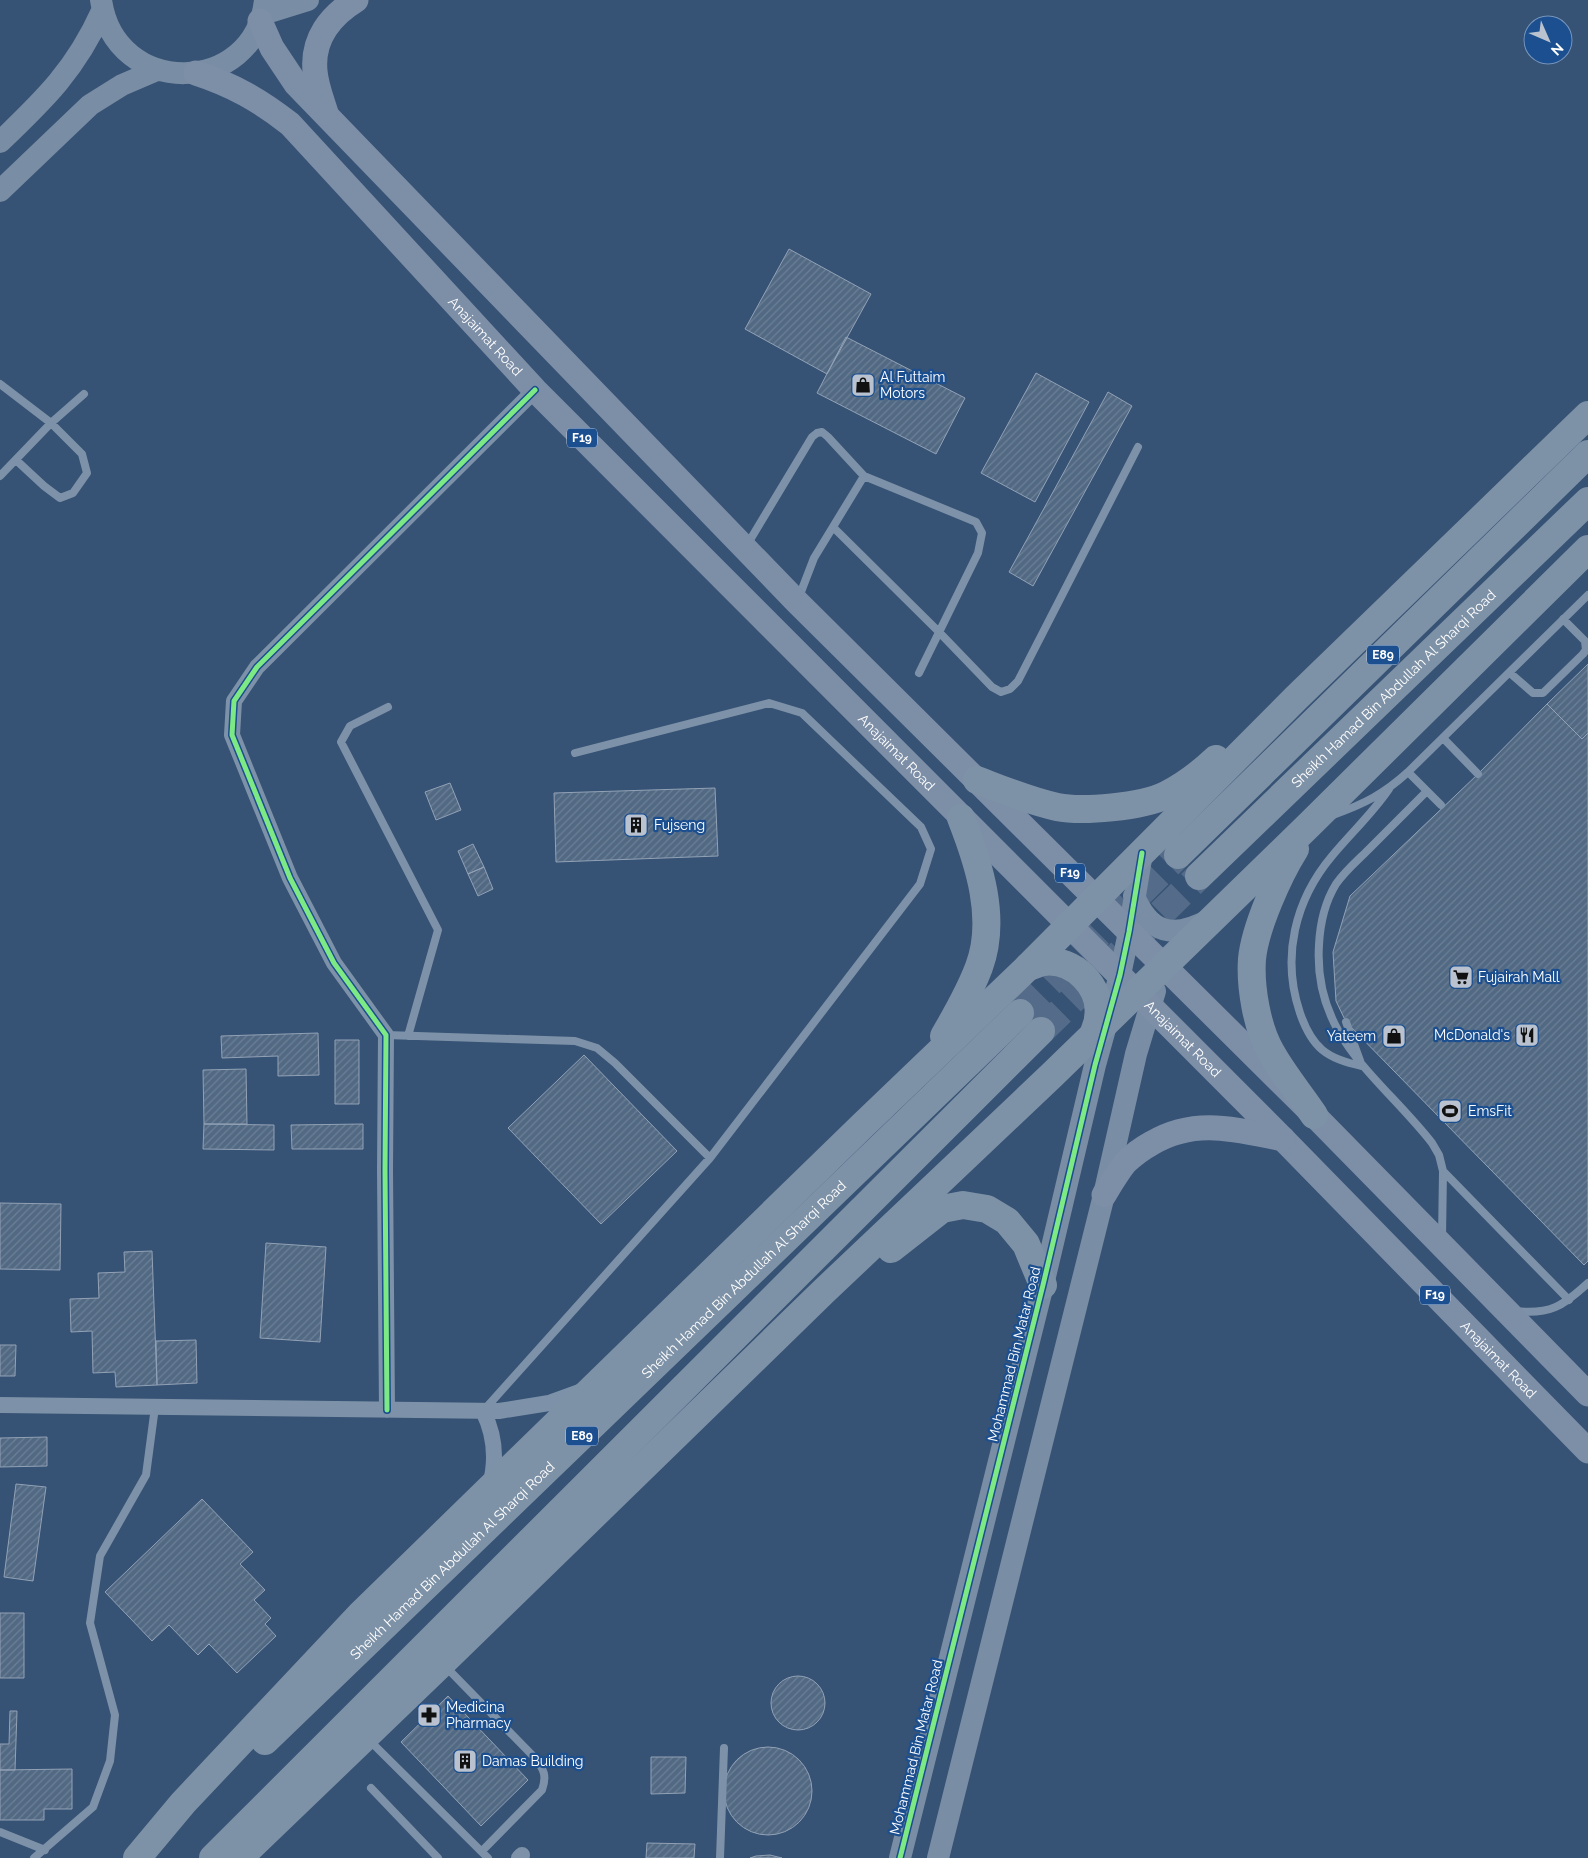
<svg xmlns="http://www.w3.org/2000/svg" width="1588" height="1858" viewBox="0 0 1588 1858" font-family="Raleway,sans-serif">
  <style>
    .building { fill: url(#building-hatch); stroke: #92a2b6 }
    .lines { fill: none; stroke-linecap: round; stroke-linejoin: round }
    .highway-tunnel { stroke: #546c89; stroke-width: 28; stroke-dasharray: 28 14; stroke-linecap: butt }
    .lane { stroke: #7d92a8; stroke-width: 8 }
    .street { stroke: #7d92a8; stroke-width: 16 }
    .secondary { stroke: #798da4; stroke-width: 22 }
    .primary { stroke: #7d8ea7; stroke-width: 25 }
    .highway { stroke: #7e92a7; stroke-width: 28 }
    .cycleway-casing { stroke: #1b4f8f; stroke-width: 8 }
    .cycleway { stroke: #7ce984; stroke-width: 5 }
    .labels { text-anchor: middle; stroke-width: 4.5; stroke-linejoin: round; paint-order: stroke }
    .shield { fill: #1b4f8f; stroke: #bbcadd; stroke-width: 1 }
    .shield-label { font-size: 12px; font-weight: bold; fill: #fff }
    .street-label { font-size: 14px; fill: #fff; stroke: #1b4f8f }
    .poi-label { font-size: 14px; fill: #fff; stroke: #1b4f8f; text-anchor: start }
  </style>
  <defs>
    <pattern id="building-hatch" width="6" height="6" patternUnits="userSpaceOnUse" patternTransform="scale(1.25)"><rect width="6" height="6" fill="#526984"/><path d="M-1 1l2-2M0 6l6-6M5 7l2-2" fill="none" stroke="#6c8096"/></pattern>
  </defs>
  <rect width="100%" height="100%" fill="#365274"/>
  <!-- building -->
  <path class="building" d="M789 249 871 294 827 374 745 329Z
    M846 337 965 398 936 454 817 393Z
    M1036 373 1089 402 1035 502 981 473Z
    M1108 392 1132 406 1033 586 1009 572Z
    M1588 664V733L1582 739 1547 704Z
    M1547 704 1582 739 1588 733V1261L1584 1265 1346 1022 1336 1001 1333 952 1350 896 1478 774Z
    M450 783 461 810 436 820 425 792Z
    M715 788 718 856 556 862 554 793Z
    M473 844 484 867 468 874 458 851Z
    M484 867 493 889 478 896 468 874Z
    M318 1033 319 1075 278 1076V1056L222 1058 221 1036Z
    M335 1040H359V1104H335Z
    M584 1055 677 1151 601 1224 508 1128Z
    M246 1069 247 1124H204L203 1070Z
    M204 1124 274 1125V1150L203 1149Z
    M363 1124V1149H292L291 1125Z
    M0 1203 61 1204 60 1270 0 1269Z
    M266 1243 326 1247 320 1342 260 1338Z
    M152 1251 157 1385 116 1387 115 1372 93 1373 92 1331 71 1332 70 1299 99 1298 98 1273 125 1272 124 1252Z
    M196 1340 197 1383 157 1385 156 1341Z
    M0 1345H16L15 1376H0Z
    M47 1437V1466L0 1467V1438Z
    M16 1484 46 1487 33 1581 4 1577Z
    M202 1499 253 1552 240 1564 265 1590 254 1600 271 1618 265 1624 276 1636 237 1673 209 1644 198 1655 169 1625 152 1641 105 1592Z
    M0 1613H24V1678H0Z
    M771 1703a27 27 0 1 1 54 0a27 27 0 1 1-54 0Z
    M448 1696 528 1780 481 1826 401 1742Z
    M10 1711H17L15 1770H0V1744H9Z
    M724 1791a44 44 0 1 1 88 0a44 44 0 1 1-88 0Z
    M651 1757H686L685 1793 651 1794Z
    M72 1769V1809H44V1820H0V1770Z
    M647 1843 695 1844 694 1858H646Z
    M770 1855 782 1858H750L756 1856Z"/>
  <g class="lines">
    <!-- highway-tunnel -->
    <path class="highway-tunnel" d="M1020 1013 1178 855
      M1041 1031 1199 876"/>
    <!-- lane -->
    <path class="lane" d="M0 384 51 423 82 454 87 473 73 493 60 498 44 486 16 460
      M0 476 51 423 84 394
      M834 528 938 631 992 687 1001 692 1010 689 1018 681 1138 447
      M747 545 812 437 817 433 822 432 828 437 864 476 976 522 982 533 978 553 919 673
      M799 597 814 558 864 476
      M1510 673 1533 693H1543L1583 654 1586 650 1585 641 1563 619
      M388 707 350 726 341 742 438 930 408 1036
      M1443 738 1478 774
      M1408 772 1441 805
      M1427 791C1407 811 1387 831 1368 850 1357 861 1345 871 1336 884 1325 902 1320 924 1319 945 1313 1038 1381 1078 1432 1143L1439 1155 1443 1171 1569 1300
      M1333 815C1364 804 1384 794 1408 772L1588 595
      M1346 1022 1362 1066C1327 1059 1312 1048 1300 1013 1281 957 1295 900 1332 856 1351 833 1372 814 1389 789
      M386 1035 575 1041 597 1048 615 1063 710 1158
      M1442 1238 1443 1171
      M1515 1311C1550 1315 1563 1306 1588 1283
      M485 1409 710 1158 920 884 931 849 921 827 802 713 769 703 575 753
      M445 1666 536 1759C544 1770 547 1776 542 1790L482 1851
      M369 1740 488 1858
      M371 1788 438 1858
      M0 1832 45 1850
      M34 1858 93 1807 110 1761 115 1715 90 1623 100 1556 146 1475 155 1407
      M720 1858 724 1748"/>
    <!-- street -->
    <path class="street" d="M0 1405 499 1411 549 1403 582 1391
      M387 1410 385 1170 386 1035 334 963 290 878 232 735 234 701 257 667 535 390
      M483 1411C495 1435 497 1460 490 1486
      M519 1858 522 1855"/>
    <!-- secondary -->
    <path class="secondary" d="M101 0C115 99 255 96 265 0
      M263 14 308 0
      M0 142C45 99 76 69 102 11
      M0 191 90 105 122 85 157 70
      M1134 896C1150 934 1173 939 1209 920
      M900 1858 1043 1285 1095 1065 1120 975 1129 932 1142 853
      M938 1858 1104 1195 1136 1054 1155 991"/>
    <!-- primary -->
    <g class="primary">
      <path d="M260 21 272 48 296 84 797 602 1314 1115 1588 1394"/>
      <path id="s1" d="M196 73C233 85 259 100 290 124L535 390 1283 1139 1588 1451"/>
      <path d="M326 113C322 100 316 85 315 71 312 39 330 16 356 0"/>
      <path d="M1104 1195C1110 1185 1117 1173 1125 1163 1133 1155 1143 1148 1152 1143 1196 1117 1237 1130 1283 1139"/>
    </g>
    <!-- highway -->
    <g class="highway">
      <path d="M977 780C1003 790 1029 801 1057 807 1082 812 1142 807 1166 795 1184 786 1201 773 1216 759"/>
      <path d="M1295 849C1278 876 1255 928 1252 959 1250 987 1257 1028 1271 1052 1283 1074 1300 1094 1314 1115"/>
      <path d="M1178 855 1588 454"/>
      <path id="s2" d="M1199 876 1588 501"/>
      <path d="M1028 967C1033 966 1038 963 1043 962 1074 958 1103 987 1098 1018 1098 1023 1095 1028 1094 1033"/>
      <path d="M944 1036C957 1014 970 991 979 967 997 919 979 864 961 818"/>
      <path d="M891 1249 942 1209 963 1205 987 1209 1007 1221 1026 1244 1043 1285"/>
      <path id="s3" d="M265 1741 1020 1013"/>
      <path d="M137 1858 183 1803 360 1615 862 1126 1028 967 1296 698 1588 415"/>
      <path d="M213 1858 1041 1031"/>
      <path d="M239 1858 442 1663 823 1292 1052 1075 1310 824 1588 549"/>
    </g>
    <!-- cycleway casing -->
    <g class="cycleway-casing">
      <path id="cycleway" d="M387 1410 385 1170 386 1035 334 963 290 878 232 735 234 701 257 667 535 390
        M900 1858 1043 1285 1095 1065 1120 975 1129 932 1142 853"/>
    </g>
    <!-- cycleway -->
    <use href="#cycleway" class="cycleway"/>
  </g>
  <!-- icons -->
  <defs>
    <g id="shop-square" transform="scale(1.25)"><rect x="-9" y="-9" width="18" height="18" rx="4" fill="#b9c2ce" stroke="#1b4f8f"/><path d="M-5-2.5h2.3a2.7 3.5 0 0 1 5.4 0H5L5.5 6h-11ZM-1.5-2.5h3a1.5 2.3 0 0 0-3 0Z" fill="#111"/></g>
    <g id="building-square" transform="scale(1.25)"><rect x="-9" y="-9" width="18" height="18" rx="4" fill="#b9c2ce" stroke="#1b4f8f"/><path d="M-4-6H4V6H1V3H-1V6H-4ZM-2.5-4.3h1.7v1.8h-1.7ZM.8-4.3h1.7v1.8H.8ZM-2.5-1h1.7V.8h-1.7ZM.8-1h1.7V.8H.8Z" fill="#111"/></g>
    <g id="supermarket-square" transform="scale(1.25)"><rect x="-9" y="-9" width="18" height="18" rx="4" fill="#b9c2ce" stroke="#1b4f8f"/><path d="M-6-5.5h2.5l.6 2H6L4.5 2H-2.5L-4.4-4H-6ZM-1.5 3.2a1.3 1.3 0 1 0 .1 0ZM3 3.2a1.3 1.3 0 1 0 .1 0Z" fill="#111"/></g>
    <g id="restaurant-square" transform="scale(1.25)"><rect x="-9" y="-9" width="18" height="18" rx="4" fill="#b9c2ce" stroke="#1b4f8f"/><path d="M-5-6h1v4h1v-4h1v4h1v-4h1v5L-1.5 .5V6h-2V.5L-5-1ZM5-6V6H3V1.5H1.5Q1.5-4 5-6Z" fill="#111"/></g>
    <g id="stadium-square" transform="scale(1.25)"><rect x="-9" y="-9" width="18" height="18" rx="4" fill="#b9c2ce" stroke="#1b4f8f"/><path d="M0-5a6.5 5 0 1 0 0 10a6.5 5 0 1 0 0-10ZM-3.5-1.8h7v3.6h-7Z" fill="#111"/></g>
    <g id="pharmacy-square" transform="scale(1.25)"><rect x="-9" y="-9" width="18" height="18" rx="4" fill="#b9c2ce" stroke="#1b4f8f"/><path d="M-2-6h4v4h4v4h-4v4h-4v-4h-4v-4h4Z" fill="#111"/></g>
  </defs>
  <g fill-rule="evenodd">
    <use href="#shop-square" x="863" y="385"/>
    <use href="#building-square" x="636" y="825"/>
    <use href="#supermarket-square" x="1461" y="977"/>
    <use href="#restaurant-square" x="1527" y="1035"/>
    <use href="#shop-square" x="1394" y="1036"/>
    <use href="#stadium-square" x="1450" y="1111"/>
    <use href="#pharmacy-square" x="429" y="1715"/>
    <use href="#building-square" x="465" y="1761"/>
  </g>
  <g class="labels">
    <!-- shield labels -->
    <g class="shield">
      <rect x="567" y="428.5" width="30" height="19" rx="4"/>
      <rect x="1367" y="645.5" width="32" height="19" rx="4"/>
      <rect x="1055" y="863.5" width="30" height="19" rx="4"/>
      <rect x="1420" y="1285.5" width="30" height="19" rx="4"/>
      <rect x="566" y="1426.5" width="32" height="19" rx="4"/>
    </g>
    <g class="shield-label">
      <text x="582" y="442">F19</text>
      <text x="1383" y="659">E89</text>
      <text x="1070" y="877">F19</text>
      <text x="1435" y="1299">F19</text>
      <text x="582" y="1440">E89</text>
    </g>
    <!-- street labels -->
    <g class="street-label">
      <text dy="5" stroke="none"><textPath href="#s1" startOffset="396">Anajaimat Road</textPath></text>
      <text dy="5" stroke="none"><textPath href="#s2" startOffset="270">Sheikh Hamad Bin Abdullah Al Sharqi Road</textPath></text>
      <text dy="5" stroke="none"><textPath href="#s1" startOffset="981">Anajaimat Road</textPath></text>
      <text dy="5" stroke="none"><textPath href="#s1" startOffset="1386">Anajaimat Road</textPath></text>
      <text dy="5" stroke="none"><textPath href="#s3" startOffset="665">Sheikh Hamad Bin Abdullah Al Sharqi Road</textPath></text>
      <text transform="translate(1014 1354) rotate(-76)" y="5">Mohammad Bin Matar Road</text>
      <text dy="5" stroke="none"><textPath href="#s1" startOffset="1836">Anajaimat Road</textPath></text>
      <text dy="5" stroke="none"><textPath href="#s3" startOffset="260">Sheikh Hamad Bin Abdullah Al Sharqi Road</textPath></text>
      <text transform="translate(916 1747) rotate(-76)" y="5">Mohammad Bin Matar Road</text>
    </g>
    <!-- poi labels -->
    <g class="poi-label">
      <text x="880" y="382">Al Futtaim<tspan x="880" dy="16">Motors</tspan></text>
      <text x="654" y="830">Fujseng</text>
      <text x="1478" y="982">Fujairah Mall</text>
      <text x="1510" y="1040" text-anchor="end">McDonald's</text>
      <text x="1376" y="1041" text-anchor="end">Yateem</text>
      <text x="1468" y="1116">EmsFit</text>
      <text x="446" y="1712">Medicina<tspan x="446" dy="16">Pharmacy</tspan></text>
      <text x="482" y="1766">Damas Building</text>
    </g>
  </g>
  <!-- north arrow -->
  <g transform="translate(1548 40) rotate(135)"><circle r="24" fill="#1b4f8f" stroke="#7695bc"/>
  <path d="M0-4L9 19L0 12L-9 19Z" fill="#b9c2ce"/>
  <text y="-8" font-size="14" font-weight="bold" text-anchor="middle" fill="#ffffff">N</text>
  </g>
</svg>
